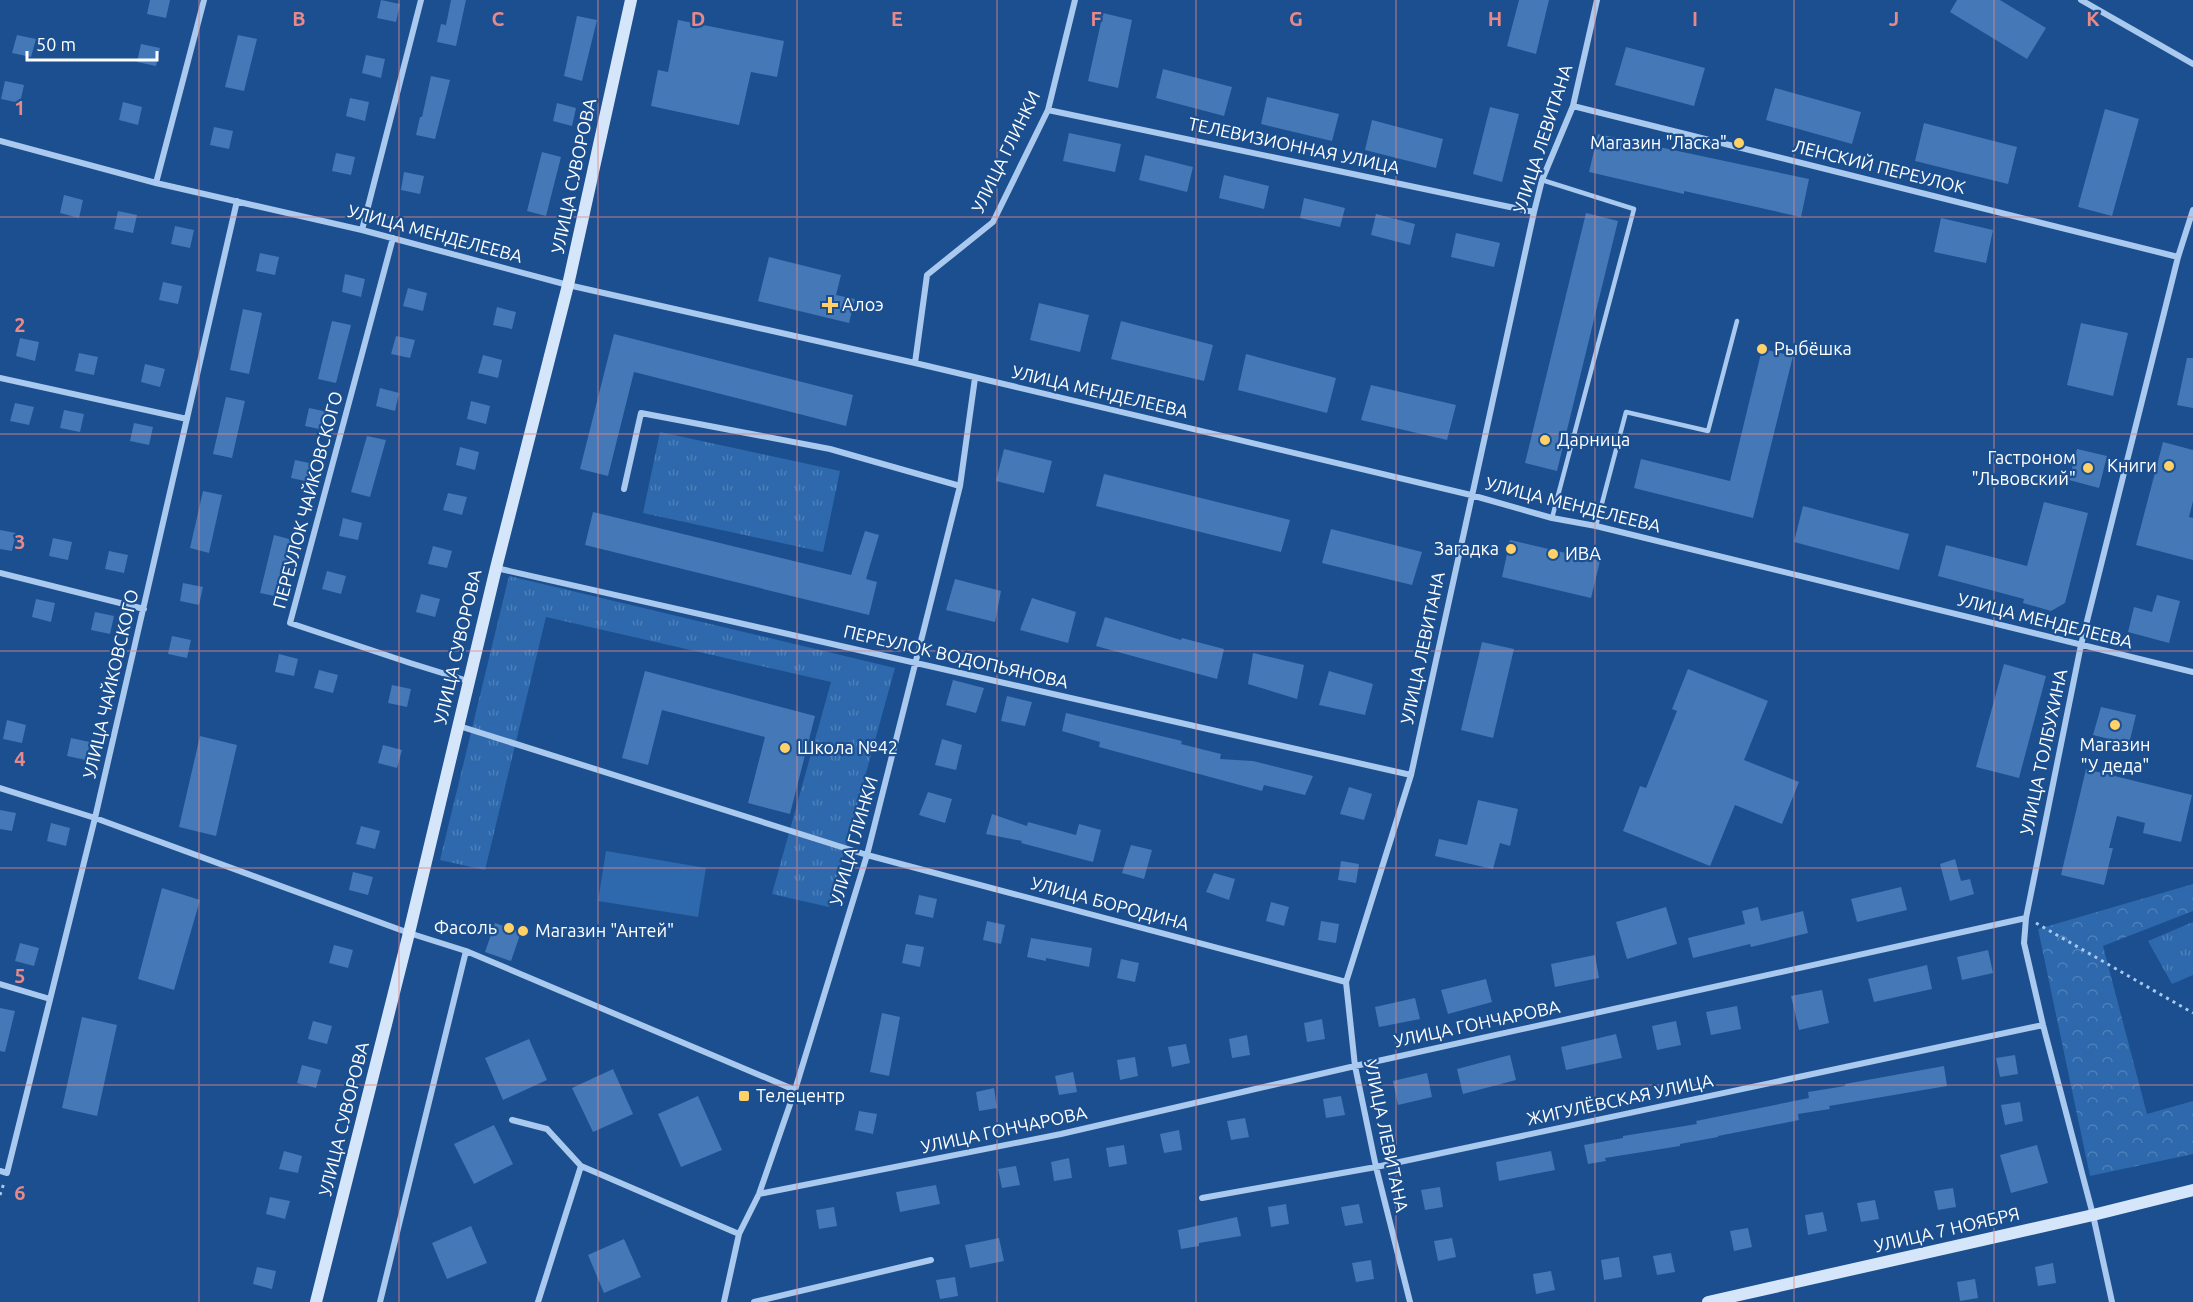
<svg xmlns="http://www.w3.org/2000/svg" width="2193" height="1302" viewBox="0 0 2193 1302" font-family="Ubuntu,sans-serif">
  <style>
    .forest { fill: url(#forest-crowns) }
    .park { fill: url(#park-tufts) }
    .garden { fill: #2e69ad }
    .building { fill: #4478b7 }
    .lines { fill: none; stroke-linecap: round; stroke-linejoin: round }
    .path { stroke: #a9c9ee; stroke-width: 3; stroke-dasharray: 3 4.5; stroke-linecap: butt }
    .lane { stroke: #a9c9ee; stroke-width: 4.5 }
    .street { stroke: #a9c9ee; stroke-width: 6 }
    .secondary { stroke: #d6e6fa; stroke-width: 12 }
    .grid { fill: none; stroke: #e88989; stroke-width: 1.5; stroke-opacity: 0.55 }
    .poi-dot { fill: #ffd166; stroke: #1b4f8f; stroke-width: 2 }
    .labels { text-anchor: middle; stroke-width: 4.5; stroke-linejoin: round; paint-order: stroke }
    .street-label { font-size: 18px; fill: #fff; stroke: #1b4f8f }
    .poi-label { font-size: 18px; fill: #fff; stroke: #1b4f8f; text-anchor: start }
    .grid-label { font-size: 20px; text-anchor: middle; font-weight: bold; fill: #e88989; stroke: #1b4f8f; stroke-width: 4.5; stroke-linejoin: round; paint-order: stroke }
  </style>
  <defs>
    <pattern id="forest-crowns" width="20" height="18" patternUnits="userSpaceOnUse" patternTransform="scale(1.5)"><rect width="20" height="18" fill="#2e69ad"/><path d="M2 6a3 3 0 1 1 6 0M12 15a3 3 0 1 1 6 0" fill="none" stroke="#4d80b9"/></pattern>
    <pattern id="park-tufts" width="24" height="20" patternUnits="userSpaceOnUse" patternTransform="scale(1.5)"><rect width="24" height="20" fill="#2e69ad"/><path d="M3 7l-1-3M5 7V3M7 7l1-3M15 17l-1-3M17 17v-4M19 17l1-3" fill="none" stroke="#4d80b9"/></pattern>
  </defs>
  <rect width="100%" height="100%" fill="#1b4f8f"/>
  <!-- forest -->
  <path class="forest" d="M2193 884V911L2103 946 2147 1114 2193 1101V1154L2090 1176 2038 929Z"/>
  <!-- park -->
  <path class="park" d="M660 432 840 471 823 552 643 513Z
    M509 576 895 668 829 907 772 894 831 682 546 617 485 870 440 860Z
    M2193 922V975L2172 984 2148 941Z"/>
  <!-- garden -->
  <path class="garden" d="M606 851 706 868 698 917 598 901Z"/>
  <!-- building -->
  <path class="building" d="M150 0H170L166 18 147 14Z
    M381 0 400 4 396 22 377 18Z
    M451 0H466L456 46 437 42 441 24 446 25Z
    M1519 0H1549L1536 54 1507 46Z
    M1957 0H2000L2046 28 2027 59 1950 12Z
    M1103 13 1132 20 1118 88 1088 81Z
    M577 16 597 20 582 81 564 76Z
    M678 20 784 41 777 77 751 72 739 125 651 106 658 70 668 72Z
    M17 35 36 39 31 57 12 53Z
    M238 35 257 39 244 91 225 87Z
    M141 44 160 48 156 66 137 62Z
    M1626 47 1705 68 1694 106 1615 85Z
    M366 55 385 59 381 78 362 73Z
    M1163 69 1232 87 1224 116 1156 98Z
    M431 76 450 80 435 139 416 135 420 117H422Z
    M5 81 24 85 20 103 1 99Z
    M1775 88 1861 112 1852 144 1766 120Z
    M1267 97 1339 114 1332 141 1261 124Z
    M350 98 369 102 365 121 346 116Z
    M123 102 142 107 138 125 119 120Z
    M557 103 576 108 572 126 553 121Z
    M1490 107 1519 114 1502 182 1473 174Z
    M2105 109 2139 119 2112 216 2078 207Z
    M1372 120 1443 139 1436 168 1365 150Z
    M1924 123 2017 147 2008 184 1915 161Z
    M214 127 233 131 229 149 210 145Z
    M1069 133 1121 144 1115 172 1063 161Z
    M1598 134 1809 179 1801 217 1684 191V194L1589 172Z
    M542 152 561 157 546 216 527 211Z
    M336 153 355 157 351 175 332 171Z
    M1145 155 1193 167 1187 192 1139 180Z
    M404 172 424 176 420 194 401 190Z
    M1224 175 1269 186 1264 209 1219 198Z
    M64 195 83 200 79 218 60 213Z
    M1304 198 1345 208 1340 227 1300 218Z
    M118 211 137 215 133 233 114 229Z
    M1586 213 1618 221 1557 471 1525 463Z
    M1376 214 1415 224 1410 245 1371 235Z
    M1941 218 1993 230 1986 263 1934 252Z
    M175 226 194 230 190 248 171 244Z
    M1456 233 1500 243 1494 267 1451 257Z
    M260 253 279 257 275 275 256 271Z
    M769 257 841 275 836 295 855 299 849 323 758 301Z
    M345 274 365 279 361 297 342 292Z
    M163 282 182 286 178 304 159 300Z
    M408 288 427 293 423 311 403 306Z
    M1039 303 1089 315 1080 352 1030 340Z
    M497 307 516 312 512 329 493 325Z
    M243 309 262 313 249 374 230 370Z
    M332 321 351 325 336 383 318 379Z
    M1121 321 1213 345 1204 381 1111 359Z
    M2081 323 2128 333 2113 396 2067 385Z
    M614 334 853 395 846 426 634 372 608 476 580 469Z
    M396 336 415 340 410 358 391 354Z
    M20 338 39 342 35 361 16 356Z
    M1762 349 1793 356 1753 518 1634 488 1641 459 1730 481Z
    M79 353 98 357 94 375 75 371Z
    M1246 354 1336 378 1327 413 1238 390Z
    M483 355 502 360 498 378 478 373Z
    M2187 358H2193V408L2177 405Z
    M145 364 165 369 160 387 141 382Z
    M1371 385 1456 405 1447 440 1361 420Z
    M380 388 399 393 395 411 376 406Z
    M226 397 245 401 232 458 213 454Z
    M471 401 490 406 486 424 467 419Z
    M15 403 34 407 29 425 10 421Z
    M309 408 328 412 324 430 305 426Z
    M64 410 84 414 80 432 60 428Z
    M134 423 153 427 149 445 130 441Z
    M367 436 386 440 370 497 351 492Z
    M2163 442 2193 450V501L2189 517 2193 518V560L2136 545Z
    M460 447 479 452 475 470 456 465Z
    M1004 449 1052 461 1044 493 996 481Z
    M2077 449 2107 456 2099 488 2069 480Z
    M295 460 314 464 310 482 291 478Z
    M1104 474 1290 520 1281 552 1096 506Z
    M203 491 222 495 209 553 190 548Z
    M448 493 467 497 462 515 443 510Z
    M2044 502 2088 513 2065 603 2051 611 2023 603 2024 599 1938 576 1946 545 2027 566Z
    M1803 506 1909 534 1899 570 1794 542Z
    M593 512 851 575 865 531 879 535 866 579 877 582 869 615 585 545Z
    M343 518 362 523 358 540 339 536Z
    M1331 529 1422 552 1412 585 1322 563Z
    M0 530 16 533 12 551 0 549Z
    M274 535 293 540 279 597 260 593Z
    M53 538 72 542 68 560 49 556Z
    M1510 540 1600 561 1591 598 1502 577Z
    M433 546 452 551 447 568 428 564Z
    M109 551 128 555 124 573 105 569Z
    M327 571 346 576 341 594 322 589Z
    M955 579 1001 591 995 622 946 610Z
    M183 583 203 587 199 605 180 601Z
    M421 594 440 599 435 617 416 612Z
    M2157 595 2180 601 2169 643 2128 632 2134 607 2152 612Z
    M1032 598 1076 612 1068 643 1020 630Z
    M36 599 55 603 51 622 32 617Z
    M95 612 114 616 110 634 91 630Z
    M1105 617 1181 640 1182 638 1224 649 1217 679 1096 646Z
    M172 636 191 640 187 658 168 654Z
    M1482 642 1514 649 1493 738 1461 730Z
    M1253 653 1304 665 1297 699 1248 684Z
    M279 654 298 659 294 676 275 672Z
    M2004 664 2046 676 2019 778 1976 767Z
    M1688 669 1768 701 1744 760 1799 782 1782 824 1735 805 1710 866 1623 831 1640 786 1646 788 1677 711 1672 709Z
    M319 670 338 675 333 693 314 688Z
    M645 671 815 716 790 814 748 803 765 737 662 710 648 765 622 758Z
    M1329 671 1373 684 1365 715 1319 705Z
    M953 680 984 688 976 713 946 705Z
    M392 685 411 689 407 707 388 703Z
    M1007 696 1032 702 1025 726 1001 721Z
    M2101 707 2136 715 2129 744 2093 735Z
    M1066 713 1182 741 1181 744 1221 754 1220 759 1253 761 1313 776 1305 795 1264 785 1262 791 1099 747 1100 742 1062 731Z
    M7 720 26 725 22 743 3 739Z
    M200 736 237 745 216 836 179 827Z
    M71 738 90 742 86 760 67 756Z
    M942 739 962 745 956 770 935 765Z
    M383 745 402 750 397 768 378 763Z
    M2086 769 2192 795 2181 842 2143 833 2145 823 2117 816 2109 848H2113L2104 885 2061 875Z
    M1349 787 1372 794 1364 820 1340 814Z
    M928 792 952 799 945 823 919 815Z
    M1478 800 1518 809 1510 846 1500 843 1493 869 1435 856 1439 839 1467 845Z
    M0 810 16 813 12 831 0 829Z
    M992 814 1027 826 1028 822 1076 835 1079 824 1101 830 1093 862 1021 843 1022 841 986 834Z
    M51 823 70 828 66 846 47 841Z
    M361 826 380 831 375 849 356 844Z
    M1131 845 1152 850 1144 879 1122 873Z
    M1955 859 1961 881 1970 879 1974 894 1950 901 1940 864Z
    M1341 861 1359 864 1356 883 1338 880Z
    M353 872 373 877 368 895 349 890Z
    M1214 873 1235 879 1229 900 1206 892Z
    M1901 887 1907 910 1857 922 1851 899Z
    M162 888 200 900 174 990 138 979Z
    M919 895 937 899 933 918 915 914Z
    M1271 902 1289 907 1284 926 1266 921Z
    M1666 907 1677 944 1627 959 1616 922Z
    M1758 907 1761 921 1803 911 1808 933 1751 947 1750 944 1693 958 1688 938 1745 924 1742 911Z
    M987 921 1005 925 1001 944 983 940Z
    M1321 921 1339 924 1336 943 1318 940Z
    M495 923 521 932 511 961 485 952Z
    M1031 938 1092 948 1089 967 1046 958V961L1027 957Z
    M20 943 39 948 34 966 15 961Z
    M906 944 924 947 920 967 902 963Z
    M334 945 353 950 348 968 329 963Z
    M1988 950 1993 973 1962 980 1957 957Z
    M1595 955 1599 978 1555 987 1551 964Z
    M1121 959 1139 963 1135 982 1117 978Z
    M1927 965 1932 989 1874 1002 1868 979Z
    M1486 979 1492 1002 1448 1014 1441 990Z
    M1822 990 1829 1023 1799 1030 1791 996Z
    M1415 998 1420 1019 1379 1027 1375 1007Z
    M1737 1006 1741 1029 1711 1035 1706 1012Z
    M0 1008 15 1011 5 1052 0 1051Z
    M882 1013 900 1017 889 1076 870 1072Z
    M82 1017 117 1025 97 1116 62 1108Z
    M1322 1019 1325 1039 1307 1042 1304 1023Z
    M313 1021 332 1026 327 1044 308 1039Z
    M1676 1021 1681 1045 1657 1050 1652 1026Z
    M1616 1034 1622 1058 1566 1070 1561 1047Z
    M1247 1035 1250 1055 1232 1058 1229 1039Z
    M529 1039 547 1080 503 1100 485 1058Z
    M1186 1044 1190 1063 1172 1067 1168 1047Z
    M1510 1055 1516 1080 1463 1094 1457 1069Z
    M2015 1055 2018 1074 2000 1077 1996 1058Z
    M1135 1057 1138 1076 1120 1080 1117 1060Z
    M302 1065 321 1070 316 1088 297 1083Z
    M1944 1066 1947 1086 1829 1106 1830 1109 1798 1114 1799 1120 1718 1136V1137L1680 1144V1146L1605 1158 1606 1161 1588 1164 1584 1145 1623 1138V1136L1697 1124 1696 1121 1809 1098 1808 1092 1845 1086V1084Z
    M613 1069 633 1114 593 1132 572 1088Z
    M1073 1072 1077 1092 1059 1095 1055 1076Z
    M1427 1073 1432 1097 1398 1105 1393 1081Z
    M994 1088 997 1108 979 1111 976 1092Z
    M698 1096 722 1150 681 1167 658 1114Z
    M1341 1096 1345 1115 1326 1118 1323 1099Z
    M2020 1102 2023 1121 2005 1125 2001 1105Z
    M859 1111 877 1114 873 1134 855 1130Z
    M1245 1118 1249 1137 1231 1140 1227 1121Z
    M494 1125 513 1164 474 1184 454 1144Z
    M1179 1130 1182 1150 1164 1153 1160 1134Z
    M1124 1145 1127 1164 1109 1167 1106 1148Z
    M2037 1145 2048 1183 2011 1193 2000 1155Z
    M284 1151 302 1156 298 1173 279 1169Z
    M1551 1151 1555 1170 1499 1181 1496 1162Z
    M1069 1158 1072 1178 1054 1181 1051 1162Z
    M1016 1166 1020 1185 1002 1188 998 1169Z
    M936 1185 940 1204 900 1212 896 1192Z
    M1440 1187 1443 1207 1425 1210 1421 1190Z
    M1953 1188 1956 1207 1938 1210 1934 1191Z
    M270 1197 290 1201 285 1219 266 1214Z
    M1875 1200 1879 1219 1861 1222 1857 1203Z
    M1286 1204 1289 1224 1271 1227 1268 1207Z
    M1359 1204 1363 1223 1345 1226 1341 1207Z
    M834 1207 837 1226 819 1229 816 1210Z
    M1823 1212 1827 1231 1808 1235 1805 1215Z
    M1237 1217 1241 1236 1199 1243V1246L1181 1249 1178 1230Z
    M471 1226 487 1263 447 1279 432 1243Z
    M1748 1228 1752 1247 1734 1251 1730 1231Z
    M999 1238 1004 1261 970 1268 965 1245Z
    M1452 1238 1456 1257 1438 1261 1434 1241Z
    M624 1239 641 1277 604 1293 588 1255Z
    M1671 1253 1675 1272 1657 1275 1653 1256Z
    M1619 1257 1622 1277 1604 1280 1601 1260Z
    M1371 1260 1374 1279 1356 1282 1352 1263Z
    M2053 1263 2056 1283 2038 1286 2035 1267Z
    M257 1267 276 1271 272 1289 253 1284Z
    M1551 1271 1555 1290 1536 1294 1533 1274Z
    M955 1277 958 1296 940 1299 936 1280Z
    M1975 1279 1978 1298 1960 1301 1957 1282Z"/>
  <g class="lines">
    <!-- path -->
    <path class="path" d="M2036 923 2193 1013
      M0 1195 4 1183"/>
    <!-- lane -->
    <path class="lane" d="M1542 180 1634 209 1552 518
      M1596 526 1626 412 1708 431 1737 321"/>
    <!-- street -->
    <path class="street" d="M2081 0 2193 64
      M1573 106 2178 257
      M1048 110 1534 212
      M0 141 156 183 362 230 568 285 915 363 1471 495 1552 518 1596 526 2193 672
      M156 183 204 0
      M362 230 421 0
      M393 238 290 623 410 663 468 681
      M915 363 927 275 993 222 1048 110 1075 0
      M0 378 187 419
      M624 489 641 413 830 449 960 486
      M496 568 1411 775
      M0 573 144 609
      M459 726 867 855 1346 982
      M0 788 95 818 409 933 466 951 795 1090
      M0 984 50 999
      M512 1120 547 1129 581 1166
      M0 1171 7 1173 95 818 237 201
      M759 1194 1061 1134 1355 1066 2026 918
      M1202 1198 1376 1167 2043 1025
      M380 1302 466 951
      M538 1302 581 1166 739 1234
      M724 1302 739 1234 759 1194 795 1090 867 855 960 486 975 378
      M754 1302 931 1260
      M1410 1302 1376 1167 1355 1066 1346 982 1411 775 1534 212 1542 180 1573 106 1597 0
      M2112 1302 2093 1215 2043 1025 2024 943 2026 918 2081 645 2178 257 2193 210"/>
    <!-- secondary -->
    <path class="secondary" d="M316 1302 409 933 496 568 568 285 631 0
      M1708 1302 2093 1215 2193 1190"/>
  </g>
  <!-- grid -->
  <path class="grid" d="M199 0V1302M399 0V1302M598 0V1302M797 0V1302M997 0V1302M1196 0V1302M1396 0V1302M1595 0V1302M1794 0V1302M1994 0V1302M0 217H2193M0 434H2193M0 651H2193M0 868H2193M0 1085H2193"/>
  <!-- markers -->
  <g class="poi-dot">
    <circle cx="1739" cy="143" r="6"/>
    <path d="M827 296h6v6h6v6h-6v6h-6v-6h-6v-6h6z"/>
    <circle cx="1762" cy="349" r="6"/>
    <circle cx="1545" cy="440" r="6"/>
    <circle cx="2169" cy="466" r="6"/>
    <circle cx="2088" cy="468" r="6"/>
    <circle cx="1511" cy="549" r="6"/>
    <circle cx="1553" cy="554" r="6"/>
    <circle cx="2115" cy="725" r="6"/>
    <circle cx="785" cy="748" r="6"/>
    <circle cx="509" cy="928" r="6"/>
    <circle cx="523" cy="931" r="6"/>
    <rect x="738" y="1090" width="12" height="12" rx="3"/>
  </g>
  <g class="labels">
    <!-- street labels -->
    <g class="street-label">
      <text transform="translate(1543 139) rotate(-72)" y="6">УЛИЦА ЛЕВИТАНА</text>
      <text transform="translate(1294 146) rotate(12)" y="6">ТЕЛЕВИЗИОННАЯ УЛИЦА</text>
      <text transform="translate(1006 152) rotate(-64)" y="6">УЛИЦА ГЛИНКИ</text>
      <text transform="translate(1879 167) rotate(14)" y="6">ЛЕНСКИЙ ПЕРЕУЛОК</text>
      <text transform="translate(574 176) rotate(-78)" y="6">УЛИЦА СУВОРОВА</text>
      <text transform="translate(435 234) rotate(15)" y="6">УЛИЦА МЕНДЕЛЕЕВА</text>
      <text transform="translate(1100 392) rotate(13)" y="6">УЛИЦА МЕНДЕЛЕЕВА</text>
      <text transform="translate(308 500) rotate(-75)" y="6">ПЕРЕУЛОК ЧАЙКОВСКОГО</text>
      <text transform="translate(1573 505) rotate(14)" y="6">УЛИЦА МЕНДЕЛЕЕВА</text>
      <text transform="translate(2045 621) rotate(14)" y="6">УЛИЦА МЕНДЕЛЕЕВА</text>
      <text transform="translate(458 647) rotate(-77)" y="6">УЛИЦА СУВОРОВА</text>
      <text transform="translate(1423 648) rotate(-78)" y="6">УЛИЦА ЛЕВИТАНА</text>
      <text transform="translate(956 657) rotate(13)" y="6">ПЕРЕУЛОК ВОДОПЬЯНОВА</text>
      <text transform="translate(111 684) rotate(-77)" y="6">УЛИЦА ЧАЙКОВСКОГО</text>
      <text transform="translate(2044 752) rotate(-78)" y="6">УЛИЦА ТОЛБУХИНА</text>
      <text transform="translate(854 841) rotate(-74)" y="6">УЛИЦА ГЛИНКИ</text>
      <text transform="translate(1110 904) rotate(15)" y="6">УЛИЦА БОРОДИНА</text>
      <text transform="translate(1477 1024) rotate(-12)" y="6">УЛИЦА ГОНЧАРОВА</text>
      <text transform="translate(1620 1100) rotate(-12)" y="6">ЖИГУЛЁВСКАЯ УЛИЦА</text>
      <text transform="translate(344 1119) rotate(-76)" y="6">УЛИЦА СУВОРОВА</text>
      <text transform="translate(1004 1130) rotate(-12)" y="6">УЛИЦА ГОНЧАРОВА</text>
      <text transform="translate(1386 1136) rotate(78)" y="6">УЛИЦА ЛЕВИТАНА</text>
      <text transform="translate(1947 1230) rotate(-13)" y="6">УЛИЦА 7 НОЯБРЯ</text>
    </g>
    <!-- poi labels -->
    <g class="poi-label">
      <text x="1727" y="149" text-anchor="end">Магазин "Ласка"</text>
      <text x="842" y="311">Алоэ</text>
      <text x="1774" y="355">Рыбёшка</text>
      <text x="1557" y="446">Дарница</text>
      <text x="2076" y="464" text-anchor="end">Гастроном<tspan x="2076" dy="21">"Львовский"</tspan></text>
      <text x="2157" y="472" text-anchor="end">Книги</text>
      <text x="1499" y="555" text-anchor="end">Загадка</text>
      <text x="1565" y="560">ИВА</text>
      <text x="2115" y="751" text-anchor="middle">Магазин<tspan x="2115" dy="21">"У деда"</tspan></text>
      <text x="797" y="754">Школа №42</text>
      <text x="497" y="934" text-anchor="end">Фасоль</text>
      <text x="535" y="937">Магазин "Антей"</text>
      <text x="756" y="1102">Телецентр</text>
    </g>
  </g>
  <g class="grid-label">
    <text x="299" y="26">B</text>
    <text x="498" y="26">C</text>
    <text x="698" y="26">D</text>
    <text x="897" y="26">E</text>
    <text x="1096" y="26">F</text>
    <text x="1296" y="26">G</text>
    <text x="1495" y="26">H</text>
    <text x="1695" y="26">I</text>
    <text x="1894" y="26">J</text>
    <text x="2093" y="26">K</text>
    <text x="20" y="115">1</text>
    <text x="20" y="332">2</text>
    <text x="20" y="549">3</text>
    <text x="20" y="766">4</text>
    <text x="20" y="983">5</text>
    <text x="20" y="1200">6</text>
  </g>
  <!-- scale -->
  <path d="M27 51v9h130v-9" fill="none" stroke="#ffffff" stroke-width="3"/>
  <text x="36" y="51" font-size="18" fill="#ffffff" stroke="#1b4f8f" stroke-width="4.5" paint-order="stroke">50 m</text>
</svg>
